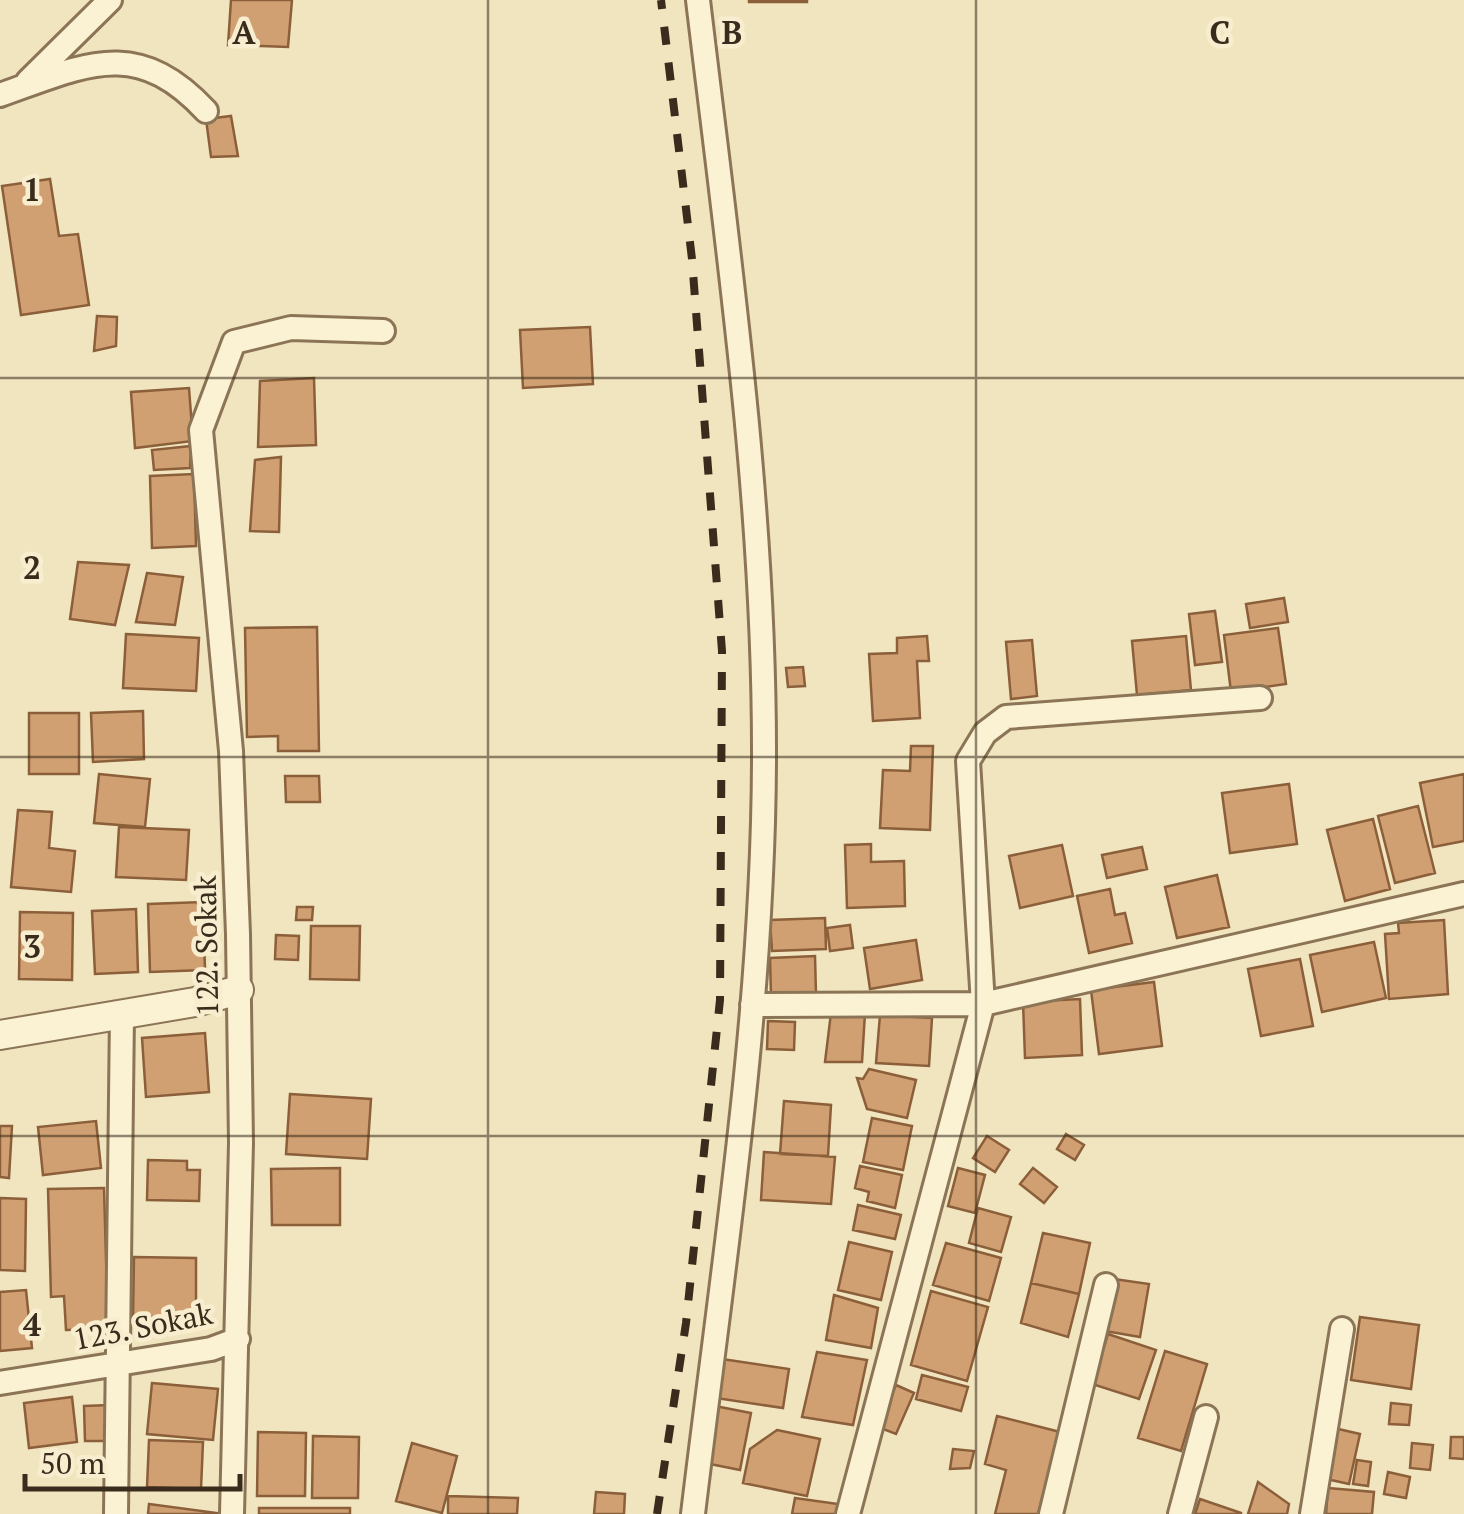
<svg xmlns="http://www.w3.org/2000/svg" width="1464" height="1514" viewBox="0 0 1464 1514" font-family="'PT Serif',serif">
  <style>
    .building { fill: #d1a072; stroke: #8b5f3a; stroke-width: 2.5 }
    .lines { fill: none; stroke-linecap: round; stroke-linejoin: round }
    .minor-casing { stroke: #8b7556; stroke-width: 28 }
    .tertiary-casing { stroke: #8b7556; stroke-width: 32 }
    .minor { stroke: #fbf1d3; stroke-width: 22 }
    .tertiary { stroke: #fbf1d3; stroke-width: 28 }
    .rail { stroke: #392c1c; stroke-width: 8; stroke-dasharray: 18 18; stroke-linecap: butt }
    .grid { fill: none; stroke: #392c1c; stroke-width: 2.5; stroke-opacity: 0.55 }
    .labels { text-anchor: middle; stroke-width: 9; stroke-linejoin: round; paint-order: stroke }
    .street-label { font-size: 30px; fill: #392c1c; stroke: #f8eecf }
    .grid-label { font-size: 32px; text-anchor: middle; font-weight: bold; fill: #392c1c; stroke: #f8eecf; stroke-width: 9; stroke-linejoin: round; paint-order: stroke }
  </style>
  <rect width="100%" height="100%" fill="#f1e5bf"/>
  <!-- building -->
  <path class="building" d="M231 0H292L288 47 228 45Z
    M749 0H807V2H749Z
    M231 116 238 156 211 157 206 119Z
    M50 179 59 236 78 234 89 305 21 315 2 186Z
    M97 316 117 317 116 346 94 351Z
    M590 327 593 384 523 388 520 330Z
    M314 378 316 445 258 447 260 381Z
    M189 388 193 441 135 448 131 392Z
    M191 446 190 468 154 470 152 450Z
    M281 457 279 532 250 531 255 460Z
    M194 474 196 546 152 548 150 476Z
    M78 562 129 565 115 625 70 619Z
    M147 573 183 577 175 625 136 622Z
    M1284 598 1288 622 1250 628 1246 604Z
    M1215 611 1222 662 1195 665 1189 614Z
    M317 627 319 751H278V736L247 737 245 628Z
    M1278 628 1286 684 1231 692 1224 635Z
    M126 634 199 638 196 691 123 688Z
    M927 636 929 661H917L920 718 873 721 869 654 897 653V638Z
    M1186 636 1191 690 1137 695 1132 641Z
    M1032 640 1037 696 1011 699 1006 642Z
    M803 667 805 686 788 687 786 668Z
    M143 711 144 759 93 762 91 713Z
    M29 713H79V774H29Z
    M911 746H933L930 830 880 828 883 770 910 771Z
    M99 774 150 779 145 827 94 823Z
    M1464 774V841L1433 847 1420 783Z
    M285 776H319L320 802H286Z
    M1289 784 1297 844 1230 853 1222 793Z
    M1418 806 1435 873 1395 883 1378 816Z
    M18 810 52 812 49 848 75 851 71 892 11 887Z
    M1373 819 1390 889 1345 901 1327 830Z
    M119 827 189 830 186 880 116 877Z
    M871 844V862L904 861 905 906 847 908 845 845Z
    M1062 845 1073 896 1020 908 1009 856Z
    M1142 847 1147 869 1107 878 1102 855Z
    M1217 875 1229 927 1177 938 1165 887Z
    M1110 889 1115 915 1125 913 1132 943 1089 953 1077 896Z
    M203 902 205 970 150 972 148 904Z
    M297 907H313L312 920H296Z
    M136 909 138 972 95 974 92 911Z
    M20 912 73 913 72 980 19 979Z
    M825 918 826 949 772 951 770 920Z
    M1444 920 1448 994 1389 999 1385 934 1399 933 1398 923Z
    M850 925 853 948 830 951 827 928Z
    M311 926H360L359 980 310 979Z
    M276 935 299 936 298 960 275 959Z
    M916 940 922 980 870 989 864 948Z
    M1374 942 1386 998 1322 1012 1310 955Z
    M815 956 816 994 771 996 770 958Z
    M1300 959 1313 1026 1261 1036 1248 969Z
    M1154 982 1162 1046 1099 1054 1091 990Z
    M1080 999 1082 1055 1025 1058 1023 1002Z
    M831 1013H865L862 1062H825Z
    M880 1015 932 1018 929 1066 876 1063Z
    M768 1021 795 1022 794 1050 767 1049Z
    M205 1033 209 1092 146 1097 142 1038Z
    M869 1069 916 1080 907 1118 867 1109 857 1078 863 1079Z
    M290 1094 371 1099 367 1159 286 1154Z
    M784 1101 831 1105 828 1156 780 1154Z
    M872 1118 912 1126 903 1170 863 1162Z
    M96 1121 101 1168 43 1175 38 1127Z
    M0 1126H12L9 1178 0 1177Z
    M1066 1134 1084 1145 1075 1160 1057 1149Z
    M987 1136 1009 1150 995 1172 973 1158Z
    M764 1152 835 1157 831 1204 761 1200Z
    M148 1160 187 1161V1170H200L199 1201 147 1200Z
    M860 1166 902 1175 895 1208 867 1201 869 1192 855 1188Z
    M340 1168V1225H272L271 1169Z
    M958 1168 985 1175 975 1213 948 1206Z
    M1033 1168 1057 1187 1044 1203 1020 1184Z
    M104 1188 108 1329 66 1330 64 1296 51 1297 48 1189Z
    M0 1198 26 1199 25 1271 0 1270Z
    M858 1205 901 1215 895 1239 853 1230Z
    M978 1208 1011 1217 1001 1252 969 1243Z
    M1043 1233 1090 1243 1079 1294 1031 1283Z
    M849 1242 892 1252 881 1300 838 1290Z
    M946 1243 1001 1258 989 1301 933 1285Z
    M134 1257 196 1258V1317H133Z
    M1114 1279 1149 1284 1140 1337 1105 1331Z
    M1031 1283 1079 1294 1068 1337 1021 1323Z
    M26 1290 32 1348 0 1351V1292Z
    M931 1291 988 1307 967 1381 911 1365Z
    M834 1295 878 1308 871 1348 826 1340Z
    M1360 1317 1419 1325 1411 1389 1351 1380Z
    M1108 1334 1156 1350 1139 1399 1092 1384Z
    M1165 1351 1207 1364 1181 1451 1138 1438Z
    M817 1352 867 1360 853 1425 802 1417Z
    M722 1359 789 1369 783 1408 716 1398Z
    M922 1375 968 1387 961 1411 916 1399Z
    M152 1383 218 1389 213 1440 147 1434Z
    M896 1385 914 1393 896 1434 878 1427Z
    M72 1397 77 1442 29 1448 24 1403Z
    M1391 1403 1411 1405 1409 1425 1389 1424Z
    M110 1405 111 1441H85L84 1406Z
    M715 1406 751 1413 740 1470 705 1463Z
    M997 1416 1060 1432 1038 1514H995L1006 1470 985 1464Z
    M1334 1428 1360 1434 1349 1484 1322 1478Z
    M777 1430 820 1439 807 1496 743 1483 750 1449Z
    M258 1432 306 1433 305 1496H257Z
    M313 1436 359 1437 358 1498H312Z
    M1451 1437H1464V1459L1450 1458Z
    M149 1440 203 1442 201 1489 147 1487Z
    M412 1443 457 1456 442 1513 396 1501Z
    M1412 1443 1433 1445 1430 1470 1410 1468Z
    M953 1449 974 1451 970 1468 950 1469Z
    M1357 1460 1371 1462 1368 1486 1353 1484Z
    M1388 1472 1410 1477 1406 1498 1384 1494Z
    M1258 1482 1289 1504 1287 1514H1248Z
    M1328 1488 1374 1492 1372 1514H1326Z
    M596 1492 625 1494 624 1514H594Z
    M448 1496 518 1498 517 1514H448Z
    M795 1498 838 1504 836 1514H792Z
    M1200 1499 1241 1513V1514H1195Z
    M149 1504 217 1513V1514H148Z
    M259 1508H350V1514H259Z"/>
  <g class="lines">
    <!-- minor casing -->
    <g class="minor-casing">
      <path id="minor" d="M28 81 110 0
        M0 95C85 65 136 36 206 111
        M752 1005 983 1004 1464 894
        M0 1383 211 1349 238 1339
        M116 1514 122 1014
        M232 1514 241 1143 238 934 231 751 201 430 234 342 291 328 383 331
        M693 1514C723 1263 763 1014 764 761 765 505 728 253 698 0
        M848 1514 983 1004 968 761 985 733 1006 717 1260 698
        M1051 1514 1106 1285
        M1180 1514 1206 1417
        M1312 1514 1342 1329"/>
    </g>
    <!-- tertiary casing -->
    <g class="tertiary-casing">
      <path id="tertiary" d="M0 1035 195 1002 239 990"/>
    </g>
    <!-- minor -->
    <use href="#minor" class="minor"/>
    <!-- tertiary -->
    <use href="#tertiary" class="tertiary"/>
    <!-- rail -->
    <path class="rail" d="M657 1514 686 1323 720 1000 722 651 692 259 661 0"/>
  </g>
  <!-- grid -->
  <path class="grid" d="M488 0V1514M976 0V1514M0 378H1464M0 757H1464M0 1136H1464"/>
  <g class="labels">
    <!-- street labels -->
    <g class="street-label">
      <text transform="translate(207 946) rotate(-91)" y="10">122. Sokak</text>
      <text transform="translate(143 1327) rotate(-11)" y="10">123. Sokak</text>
    </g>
  </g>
  <g class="grid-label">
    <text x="244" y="44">A</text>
    <text x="732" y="44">B</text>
    <text x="1220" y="44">C</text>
    <text x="32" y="201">1</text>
    <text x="32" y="579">2</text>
    <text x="32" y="958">3</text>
    <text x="32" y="1336">4</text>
  </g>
  <!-- scale -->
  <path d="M25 1474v15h215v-15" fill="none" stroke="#392c1c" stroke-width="5"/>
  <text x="40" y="1474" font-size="30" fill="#392c1c" stroke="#f8eecf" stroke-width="8" paint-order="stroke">50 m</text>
</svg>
